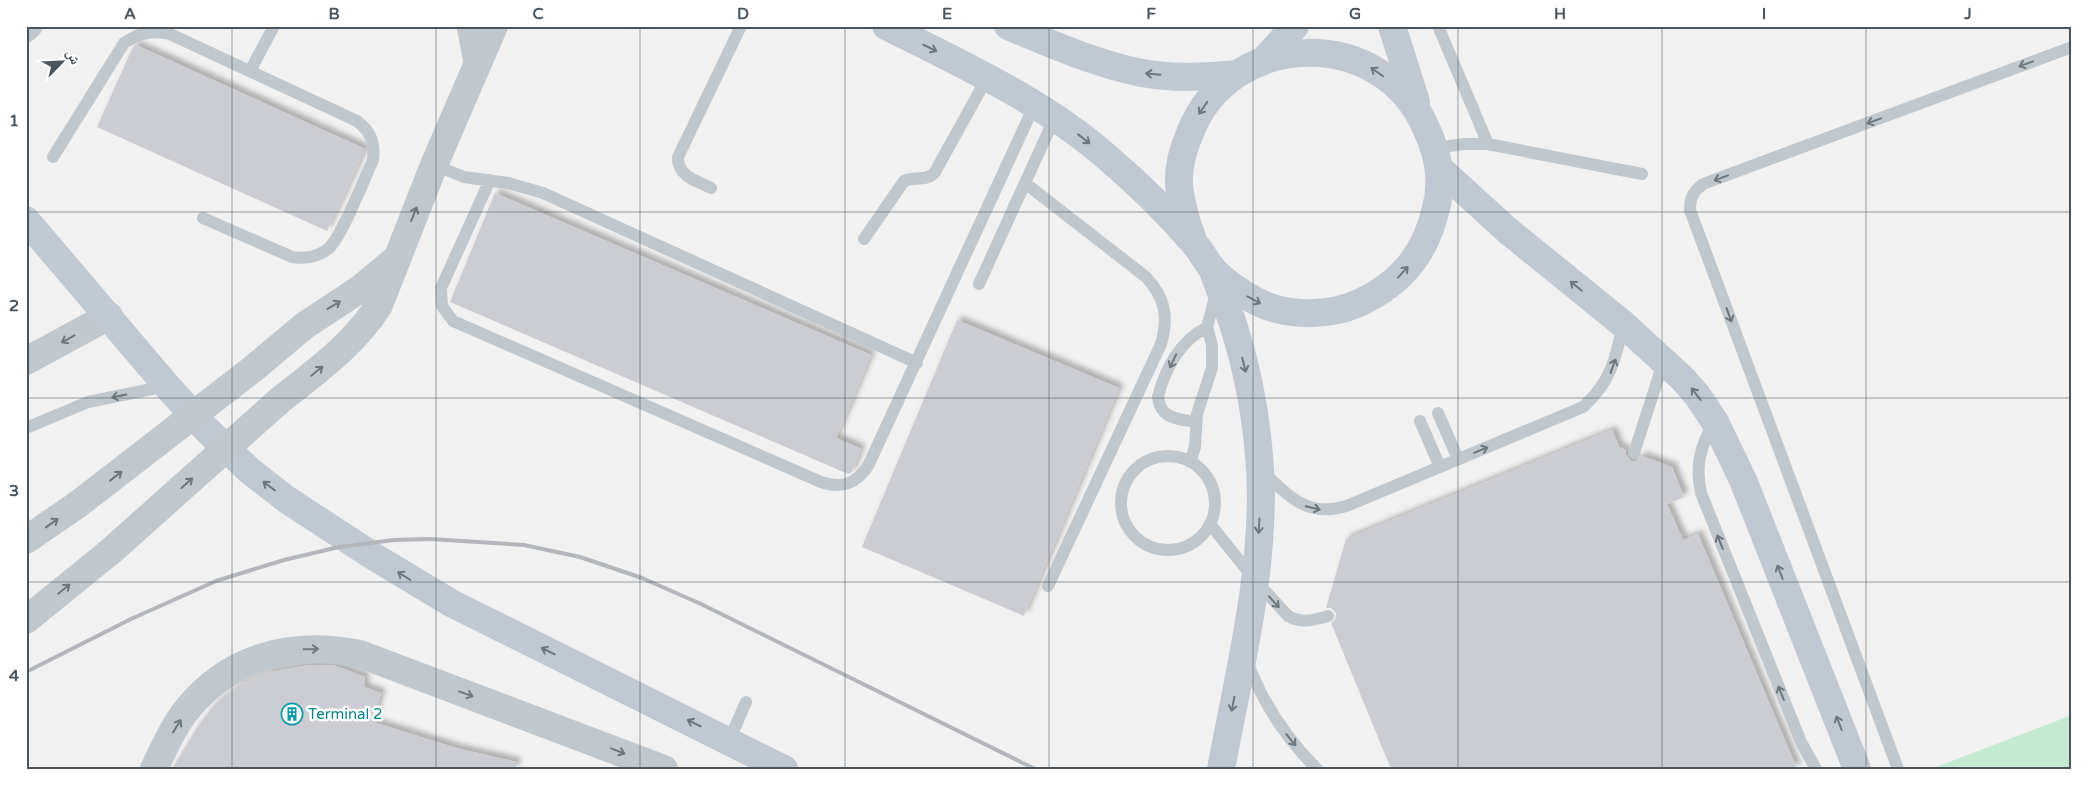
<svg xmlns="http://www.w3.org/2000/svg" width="2098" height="795" viewBox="0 0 2098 795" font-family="'Varela Round','Noto Naskh Arabic',sans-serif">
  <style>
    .green { fill: #c4ebd2 }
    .building { fill: #cbcdd2; filter: url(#shadow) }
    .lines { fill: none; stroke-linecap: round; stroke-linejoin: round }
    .service { stroke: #c0c8cd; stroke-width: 12 }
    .minor { stroke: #c0c8cd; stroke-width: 25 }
    .tertiary { stroke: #c0c8cd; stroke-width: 28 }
    .secondary { stroke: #c0c9d2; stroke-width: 28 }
    .rail { stroke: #b3b6ba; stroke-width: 4 }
    .tertiary-bridge { stroke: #c0c8cd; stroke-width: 28 }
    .oneway { stroke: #6d777f }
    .oneway2 { stroke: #6d777e }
    .grid { fill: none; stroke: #4a545c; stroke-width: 1; stroke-opacity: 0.55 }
    .labels { text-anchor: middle; stroke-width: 5; stroke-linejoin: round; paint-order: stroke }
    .culture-label { font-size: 15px; fill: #0d838f; stroke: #fff; text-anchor: start }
    .neatline { fill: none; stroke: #4a545c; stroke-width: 2 }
    .grid-label { font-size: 16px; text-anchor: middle; font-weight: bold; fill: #4a545c }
  </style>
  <defs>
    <filter id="shadow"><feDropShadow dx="4.5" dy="-4.5" stdDeviation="2.5" flood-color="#0004"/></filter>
  </defs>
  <rect width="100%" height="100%" fill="#f2f1f1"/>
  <!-- green -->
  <path class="green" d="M2072 715V769H1931Z"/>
  <!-- building -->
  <path class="building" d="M136 45 365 149 327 231 97 127 133 47Z
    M495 193 871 355 836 438 861 449 852 472 848 474 450 302Z
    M957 320 1119 388 1024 616 862 547Z
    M1612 430 1619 447 1626 450V455L1631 461H1636L1642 456 1672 467 1684 497 1667 504 1683 540 1698 534 1797 769H1391L1331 623 1336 619V613L1331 608H1326L1346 539Z
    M309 665 336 666 365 677 364 687 381 693 373 722 456 748 516 762V769H172L196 729 214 705 239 685 269 672Z"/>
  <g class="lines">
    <!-- service -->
    <path class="service" d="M1438 26 1488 144
      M250 71 274 26
      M1435 148 1464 144H1488L1642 174
      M53 157 124 43C139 33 152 30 170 34L357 121C371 132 375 142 373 160 364 179 342 237 328 249 317 258 305 259 292 257L203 218
      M434 165 464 177 508 183 543 193 917 363
      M490 180 441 288 442 306 453 321 821 482C841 489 856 484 868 466L1035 104
      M1025 183 1146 277C1165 298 1169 316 1161 344L1048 586
      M711 188C697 181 677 176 678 157L741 26
      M864 239 904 181C915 176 927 182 935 172L987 78
      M979 284 1055 117
      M1438 413 1458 459
      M1420 421 1440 467
      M1196 422C1178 419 1160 419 1158 397 1165 369 1180 341 1207 327
      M1715 422C1700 445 1695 466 1701 493L1801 742 1816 769
      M26 428 88 402 167 386
      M1634 453 1664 360
      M1121 503a47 47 0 1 1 94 0a47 47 0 1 1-94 0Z
      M1190 462 1195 447 1197 414 1212 368V345L1207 327 1217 290
      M1262 471C1290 497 1308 519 1349 505L1583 407C1610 383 1616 359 1623 324
      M1210 524 1255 580 1288 616C1302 624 1313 620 1328 616
      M1248 663C1263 704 1286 738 1317 769
      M729 741 746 702
      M1898 769 1690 210C1690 197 1693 192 1703 184L2072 47"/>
    <!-- minor -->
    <path class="minor" d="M469 26 477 67
      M26 30 30 26"/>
    <!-- tertiary -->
    <path class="tertiary" d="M26 361 109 316
      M254 368 304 326 360 289 396 259
      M279 401C315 372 354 345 379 305L434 165 494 26
      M26 540 77 505
      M154 769C163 750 172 729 185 712 229 656 293 640 360 654L664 769"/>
    <!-- secondary -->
    <path class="secondary" d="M886 26C963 65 1043 101 1108 158 1136 182 1169 214 1194 243 1200 250 1205 259 1211 267 1222 281 1238 291 1254 300 1284 317 1328 317 1359 303 1404 282 1427 251 1437 204 1443 178 1437 151 1426 128 1382 25 1230 29 1190 133 1183 149 1178 167 1179 185 1181 206 1187 224 1194 243
      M1008 26C1051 44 1096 64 1142 73 1173 79 1206 77 1237 74
      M1392 26 1416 102
      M1265 59 1295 26
      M1439 168 1507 230 1623 324 1682 378 1697 395 1715 422 1743 480 1857 769
      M26 220 167 386 207 430 250 471 286 499 373 556 451 603 784 769
      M1213 271C1219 288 1227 306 1233 324 1248 370 1257 420 1260 469 1266 566 1239 673 1221 769"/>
    <!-- rail -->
    <path class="rail" d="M26 672 131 619 216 581 284 560 339 547 394 540 430 539 524 545 580 557 642 578 701 604 1035 769"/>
    <!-- tertiary-bridge -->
    <path class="tertiary-bridge" d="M77 505 254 368
      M26 620 111 551 279 401"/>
  </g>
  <!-- one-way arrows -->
  <defs><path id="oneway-shaft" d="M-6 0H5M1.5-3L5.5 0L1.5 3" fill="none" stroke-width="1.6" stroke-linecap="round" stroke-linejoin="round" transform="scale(1.25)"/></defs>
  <g class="oneway">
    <use href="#oneway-shaft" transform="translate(930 48) rotate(26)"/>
    <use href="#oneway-shaft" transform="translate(1377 72) rotate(-145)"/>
    <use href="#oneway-shaft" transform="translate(1153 74) rotate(-175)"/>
    <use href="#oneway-shaft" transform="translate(1203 108) rotate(125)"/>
    <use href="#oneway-shaft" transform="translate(1084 139) rotate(38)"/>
    <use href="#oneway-shaft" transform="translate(1403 272) rotate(-48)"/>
    <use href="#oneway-shaft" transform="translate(1576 286) rotate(-141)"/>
    <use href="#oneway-shaft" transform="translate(1254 300) rotate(28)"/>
    <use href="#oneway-shaft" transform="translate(1244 365) rotate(76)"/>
    <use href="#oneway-shaft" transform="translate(1696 394) rotate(-128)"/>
    <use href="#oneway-shaft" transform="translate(269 486) rotate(-143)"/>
    <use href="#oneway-shaft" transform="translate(1259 526) rotate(94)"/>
    <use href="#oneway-shaft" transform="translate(1780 572) rotate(-111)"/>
    <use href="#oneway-shaft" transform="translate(404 576) rotate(-148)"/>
    <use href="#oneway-shaft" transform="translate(548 651) rotate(-154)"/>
    <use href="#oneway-shaft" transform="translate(1233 704) rotate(101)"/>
    <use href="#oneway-shaft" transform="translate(694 723) rotate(-154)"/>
    <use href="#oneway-shaft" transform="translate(1839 723) rotate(-111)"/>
  </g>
  <g class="oneway2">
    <use href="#oneway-shaft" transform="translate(2026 64) rotate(160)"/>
    <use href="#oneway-shaft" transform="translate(1874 121) rotate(160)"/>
    <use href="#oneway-shaft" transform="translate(1721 178) rotate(160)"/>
    <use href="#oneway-shaft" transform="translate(414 214) rotate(-68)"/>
    <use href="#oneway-shaft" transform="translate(334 305) rotate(-31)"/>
    <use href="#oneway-shaft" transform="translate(1729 315) rotate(70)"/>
    <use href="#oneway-shaft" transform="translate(68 339) rotate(151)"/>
    <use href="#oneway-shaft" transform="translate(1173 361) rotate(115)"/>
    <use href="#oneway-shaft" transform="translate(1613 366) rotate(-70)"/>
    <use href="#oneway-shaft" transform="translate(317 371) rotate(-39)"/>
    <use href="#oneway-shaft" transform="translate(119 396) rotate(169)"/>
    <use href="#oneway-shaft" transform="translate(1481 450) rotate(-22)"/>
    <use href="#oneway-shaft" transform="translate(116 476) rotate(-38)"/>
    <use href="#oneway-shaft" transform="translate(187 483) rotate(-42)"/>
    <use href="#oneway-shaft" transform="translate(1313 508) rotate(13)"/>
    <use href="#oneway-shaft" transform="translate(52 523) rotate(-36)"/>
    <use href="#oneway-shaft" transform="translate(1720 542) rotate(-112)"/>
    <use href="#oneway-shaft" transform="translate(64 589) rotate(-39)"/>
    <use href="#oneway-shaft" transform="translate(1274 602) rotate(48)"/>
    <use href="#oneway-shaft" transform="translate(311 649) rotate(-1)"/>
    <use href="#oneway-shaft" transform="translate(1781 693) rotate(-112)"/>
    <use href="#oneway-shaft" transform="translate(466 694) rotate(20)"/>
    <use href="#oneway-shaft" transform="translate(177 726) rotate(-58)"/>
    <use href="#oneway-shaft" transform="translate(1291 740) rotate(51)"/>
    <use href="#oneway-shaft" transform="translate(618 751) rotate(21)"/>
  </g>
  <!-- grid -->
  <path class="grid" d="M232 26V769M436 26V769M640 26V769M845 26V769M1049 26V769M1253 26V769M1458 26V769M1662 26V769M1866 26V769M26 212H2072M26 398H2072M26 582H2072"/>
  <!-- icons -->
  <defs>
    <g id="building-ring" transform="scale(1.125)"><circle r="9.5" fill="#fff" stroke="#0f9aa8" stroke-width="1.5"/><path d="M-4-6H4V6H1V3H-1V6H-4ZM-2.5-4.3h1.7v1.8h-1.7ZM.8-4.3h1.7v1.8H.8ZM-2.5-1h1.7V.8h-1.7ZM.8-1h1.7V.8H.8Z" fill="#0f9aa8"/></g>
  </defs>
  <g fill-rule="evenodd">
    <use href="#building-ring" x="292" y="714"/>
  </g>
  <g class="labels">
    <!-- culture labels -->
    <g class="culture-label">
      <text x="308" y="719">Terminal 2</text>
    </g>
  </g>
  <!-- border -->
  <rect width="2098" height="795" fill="none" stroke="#ffffff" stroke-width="55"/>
  <!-- north arrow -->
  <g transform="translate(62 62) rotate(66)" stroke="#ffffff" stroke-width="4" paint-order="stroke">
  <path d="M0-4L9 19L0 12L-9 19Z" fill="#4a545c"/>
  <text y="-8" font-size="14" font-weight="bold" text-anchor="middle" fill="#4a545c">ش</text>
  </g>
  <rect x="28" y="28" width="2042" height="740" class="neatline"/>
  <g class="grid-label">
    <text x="130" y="19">A</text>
    <text x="334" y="19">B</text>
    <text x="538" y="19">C</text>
    <text x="743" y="19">D</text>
    <text x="947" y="19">E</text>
    <text x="1151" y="19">F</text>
    <text x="1355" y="19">G</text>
    <text x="1560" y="19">H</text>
    <text x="1764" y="19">I</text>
    <text x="1968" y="19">J</text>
    <text x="14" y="126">1</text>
    <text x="14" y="311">2</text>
    <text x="14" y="496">3</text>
    <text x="14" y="681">4</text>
  </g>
</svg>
